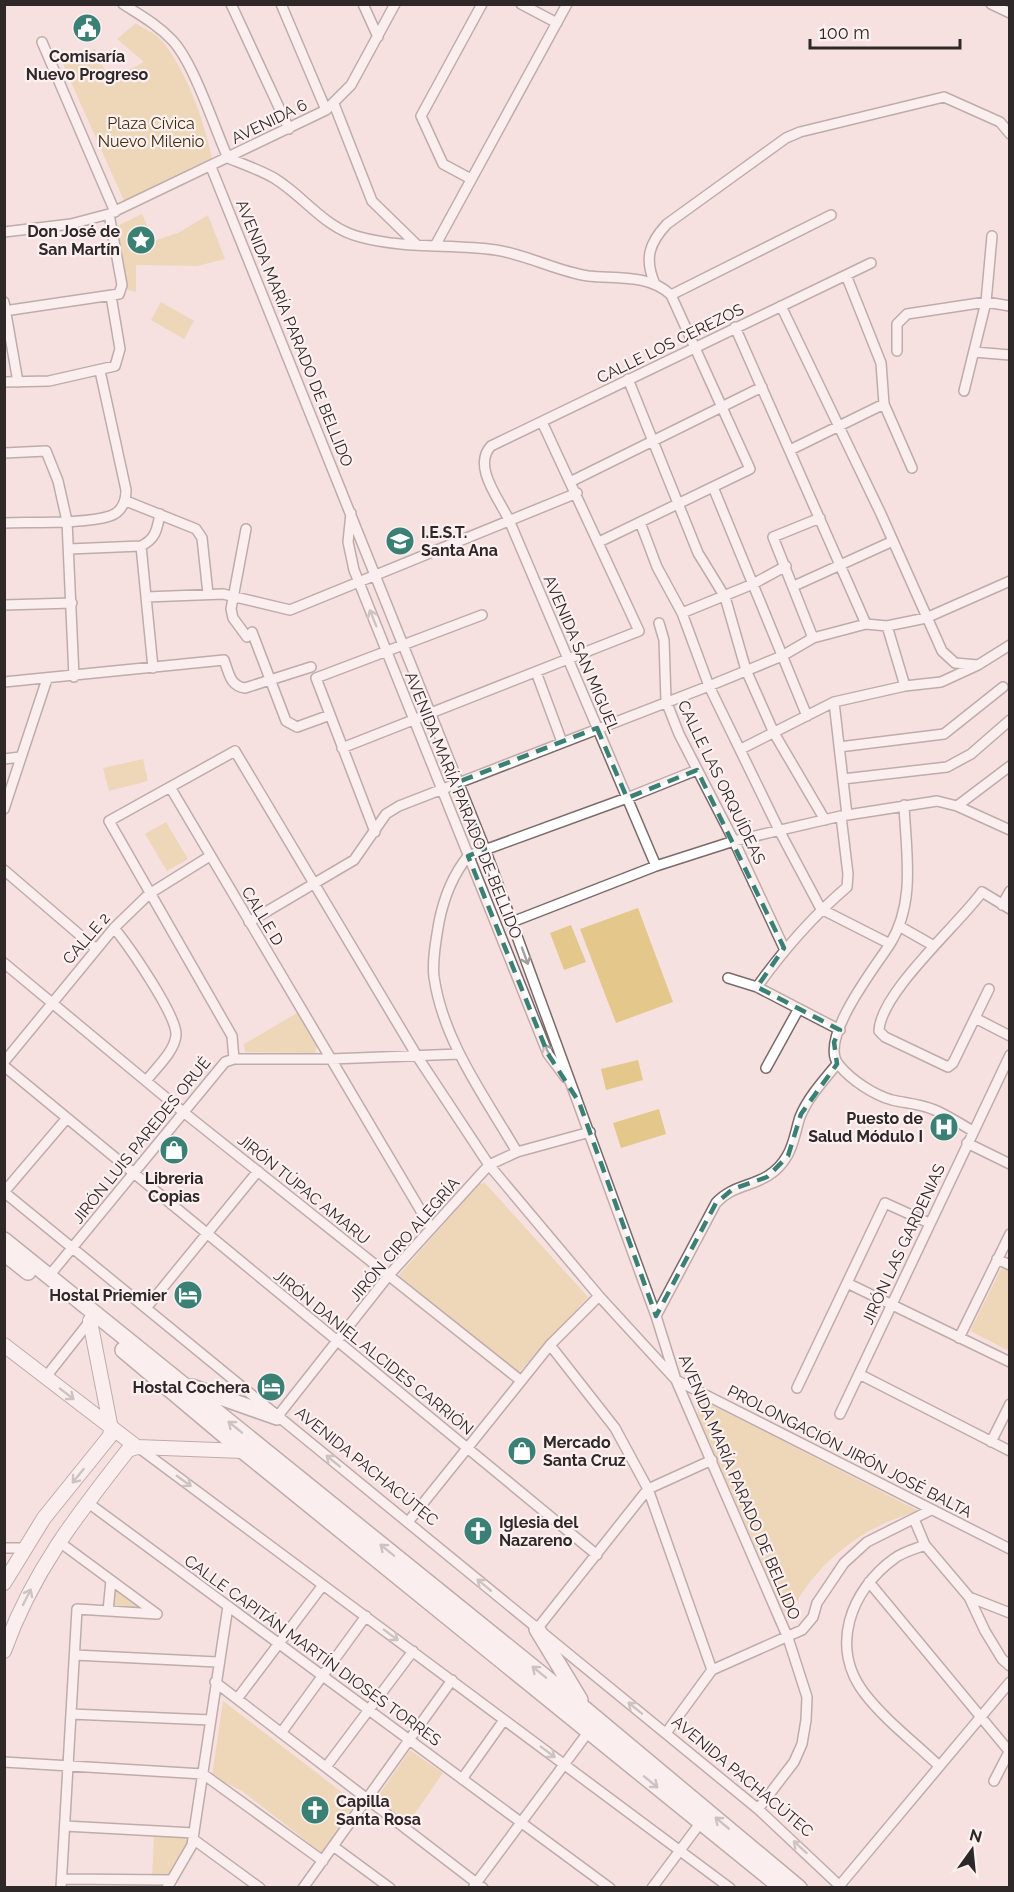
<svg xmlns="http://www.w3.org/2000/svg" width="1014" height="1892" viewBox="0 0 1014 1892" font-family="Raleway,sans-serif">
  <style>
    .green { fill: #e4c78b }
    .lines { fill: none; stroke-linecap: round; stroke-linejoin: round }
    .street-casing { stroke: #7b6a6a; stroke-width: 12 }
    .secondary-casing { stroke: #7b6a6a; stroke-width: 16 }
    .primary-casing { stroke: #7b6a6a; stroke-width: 18 }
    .street { stroke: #fff; stroke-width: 9 }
    .secondary { stroke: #fff; stroke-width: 14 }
    .primary { stroke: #fff; stroke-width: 15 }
    .oneway { stroke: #a19e9e }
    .marked { fill: none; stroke: #3b8075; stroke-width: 4.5; stroke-dasharray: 12 8; stroke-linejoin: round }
    .labels { text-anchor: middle; stroke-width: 4.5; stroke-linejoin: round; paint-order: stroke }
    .poi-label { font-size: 16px; font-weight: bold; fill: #2f2828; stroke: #fcf1f0; text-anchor: end }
    .street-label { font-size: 16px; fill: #2f2828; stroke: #fcf1f0 }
    .park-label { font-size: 16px; fill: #3d2e0c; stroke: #fcf1f0 }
  </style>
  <rect width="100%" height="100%" fill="#f5e1e0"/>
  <!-- green -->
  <path class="green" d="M136 23C144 29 157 34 163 42 188 74 205 123 213 163L125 203 62 62 95 49 109 80 144 62 117 39Z
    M142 214 154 241 180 232 208 215 225 259 197 266 136 265V292L128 290 125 286 117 226Z
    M161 302 194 321 184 339 151 320Z
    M143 759 148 781 109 791 103 768Z
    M166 822 188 859 167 871 145 834Z
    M638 908 673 1002 616 1023 580 929Z
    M571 925 586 962 564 970 550 933Z
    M297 1013 317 1046 315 1053 245 1052 244 1044Z
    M638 1060 643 1080 606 1090 601 1069Z
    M659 1109 666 1134 621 1148 613 1123Z
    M485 1183 588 1297 520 1371 513 1373 399 1279V1275L479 1184Z
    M1002 1267 1009 1271V1351L970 1331Z
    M703 1403 710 1404 919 1511C860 1527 815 1563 787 1619L698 1415V1408Z
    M113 1589 146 1611 112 1608Z
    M223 1701 356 1803 322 1853 242 1791 212 1776Z
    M410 1750 443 1773 409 1822 376 1799Z
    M154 1835 189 1837 186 1852 171 1877 152 1878Z"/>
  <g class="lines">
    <!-- street casing -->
    <g class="street-casing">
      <path id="street" d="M123 4C140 15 158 25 172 40 194 63 214 127 228 158 243 164 260 170 274 178 304 196 324 228 360 237 404 249 451 244 496 250 528 255 556 271 588 276 616 279 649 274 671 295L750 469 599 542
        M231 4 289 129
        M281 4 326 110
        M363 4 378 37
        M521 4 557 23
        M991 4 1010 13
        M42 42 115 212
        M334 104 372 201 417 245
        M211 167 485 849 656 1316 676 1380 788 1638 807 1697 806 1720 802 1744 794 1762 758 1809
        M471 179 443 164 421 116 482 4
        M4 232 71 224 109 214 326 110 351 85 395 4
        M435 246 567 4
        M846 275 881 363 884 404 912 468
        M655 284C644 259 649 243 667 224L786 138 800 132 944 97 1000 122 1010 134
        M671 295 831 215
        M4 302 18 382
        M781 306 881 514 942 651 955 663 978 665
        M4 311 119 294 122 285 109 214
        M735 327 866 624
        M897 351V324L907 314 986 302 1010 306
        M974 352 1010 355
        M628 379 698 553 725 597 746 670 774 733 825 820
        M4 382 49 381 115 366 120 349 111 296
        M964 391 986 302 992 236
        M790 450 884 404
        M4 453 46 451 58 481 67 521 74 677
        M572 481 762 387
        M713 487 807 716
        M126 501 196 529 202 538 208 594
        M351 513 348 542 354 570 548 1054 566 1078
        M640 522 657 567 682 613 709 686 780 832 821 909 890 944
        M4 523C31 522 86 524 110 516 122 512 126 501 126 490L100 371
        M246 529 231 609 233 618 247 637
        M141 546 153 668
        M69 549 141 546C156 539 157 529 160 514
        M794 586 893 541
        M146 597 223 594 290 610 577 493
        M4 605 72 603
        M682 613 753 584 786 566
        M659 623 664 640 666 701 679 734 734 841 784 948
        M887 626 905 686
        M252 632 286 721 297 727 330 715
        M813 638 773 537 820 518
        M536 672 562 742
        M4 682 224 660C229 673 230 686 245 688L311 667
        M834 702 847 815
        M839 747 944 734 1003 687
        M342 748 639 631 542 422
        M741 749 834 702 905 686 941 682 978 665 1010 645
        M4 759 20 757
        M843 779 947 767 971 754 1010 720
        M170 787 431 1228
        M904 805C906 852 916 902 890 944 876 966 817 1040 839 1065 851 1080 874 1095 892 1100 905 1103 920 1104 932 1109 946 1114 960 1124 973 1131
        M957 806 1010 766
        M4 809 47 679
        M375 832 316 678 482 615
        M656 866 509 520C499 499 472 466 491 446L871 263
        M4 870 95 948
        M1002 905 1010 891
        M249 922 354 860 386 814 399 806 709 686 782 656 813 638 866 624 887 626 926 618 1010 581
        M512 922 656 866 734 841 841 816 937 801 957 806 1010 830
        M899 926 934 946
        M114 928C128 945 177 1015 176 1035 175 1051 156 1068 146 1081
        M4 963 182 1111 520 1380
        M728 978 757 987 840 1030
        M757 987C784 949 812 917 847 887L848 874 841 816
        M989 989 953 1063 948 1067 885 1037 879 1031C880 993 959 924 982 892L1010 909
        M975 1018 1010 1036
        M234 1059 232 1036 109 821 235 751 417 1056 489 1165 599 1296 676 1380 1010 1549
        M4 1062 114 928 149 894 210 856
        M4 1066 597 1555
        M766 1068 798 1010
        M967 1143 1010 1164
        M517 1152C485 1097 443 1041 434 977 432 960 436 940 439 922 444 897 452 876 468 856L627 798 697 770
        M4 1192 758 1809 842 1888
        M4 1192 67 1118
        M997 1259 1010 1265
        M49 1276 225 1062 234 1059H331L459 1054
        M847 1283 1010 1362
        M147 1307 258 1171
        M656 1316 716 1203C736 1180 768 1189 787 1156 794 1145 796 1129 800 1117 808 1097 824 1080 837 1064
        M959 1338 1010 1234
        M550 1345 615 1428 648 1489 712 1670
        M859 1374 1010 1451
        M45 1378 90 1321
        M797 1388 885 1203 929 1223
        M840 1414 1010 1055
        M277 1417 389 1275 489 1165 517 1152 590 1132
        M991 1442 1010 1404
        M139 1448 730 1888
        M87 1502 610 1888
        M914 1519 925 1545 969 1597 985 1631 1002 1659 1010 1666
        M408 1522 550 1345 599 1296
        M58 1541 157 1614
        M925 1545C915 1549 903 1552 895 1558 850 1590 829 1648 865 1694 885 1720 914 1742 938 1765
        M4 1548H24
        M869 1582 1009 1751
        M969 1597 1010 1613
        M108 1611 111 1580
        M537 1629 648 1489 712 1460
        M75 1655 217 1662
        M215 1682 483 1888
        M237 1699 323 1585
        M71 1714 210 1720
        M281 1733 366 1616
        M666 1733 712 1670 802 1630 813 1617 817 1603 844 1563 867 1542 931 1510
        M4 1762 203 1774 323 1861
        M326 1767 413 1651
        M462 1779 504 1720
        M994 1781 1010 1750
        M65 1826 194 1833
        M193 1839 260 1888
        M333 1846 390 1888
        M62 1879 172 1880
        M840 1885 1010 1682
        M474 1886 589 1731
        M61 1888 77 1609 157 1614
        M167 1888 192 1845 228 1606
        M303 1888 452 1680
        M652 1888 701 1822"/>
    </g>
    <!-- secondary casing -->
    <g class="secondary-casing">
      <path id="secondary" d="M4 1345 137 1447
        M4 1583 44 1518 110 1436 111 1429 90 1321 96 1314
        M4 1651C32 1572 77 1515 128 1450L137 1447 243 1451"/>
    </g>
    <!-- primary casing -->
    <g class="primary-casing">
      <path id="primary" d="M4 1240 586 1710 799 1888
        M4 1253 28 1272
        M123 1350 243 1451 782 1888
        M192 1387 277 1417
        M537 1629 580 1700"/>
    </g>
    <!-- street -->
    <use href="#street" class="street"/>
    <!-- secondary -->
    <use href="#secondary" class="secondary"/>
    <!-- primary -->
    <use href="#primary" class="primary"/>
  </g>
  <!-- one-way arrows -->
  <defs><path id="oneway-shaft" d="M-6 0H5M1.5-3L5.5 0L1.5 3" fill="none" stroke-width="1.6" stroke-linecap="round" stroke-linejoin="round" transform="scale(1.5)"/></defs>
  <g class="oneway">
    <use href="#oneway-shaft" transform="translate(373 618) rotate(-112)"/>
    <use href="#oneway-shaft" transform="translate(525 956) rotate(70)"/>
    <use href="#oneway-shaft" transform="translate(548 1052) rotate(-118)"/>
    <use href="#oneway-shaft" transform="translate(67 1394) rotate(38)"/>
    <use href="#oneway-shaft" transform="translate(235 1427) rotate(-141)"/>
    <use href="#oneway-shaft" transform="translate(333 1461) rotate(-141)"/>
    <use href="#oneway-shaft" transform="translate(78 1476) rotate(129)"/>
    <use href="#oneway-shaft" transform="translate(184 1481) rotate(36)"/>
    <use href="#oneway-shaft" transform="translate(387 1550) rotate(-141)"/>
    <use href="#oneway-shaft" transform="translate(484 1585) rotate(-140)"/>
    <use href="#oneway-shaft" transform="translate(27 1597) rotate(-63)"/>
    <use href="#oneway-shaft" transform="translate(391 1635) rotate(37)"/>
    <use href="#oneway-shaft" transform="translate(539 1672) rotate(-141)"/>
    <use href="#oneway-shaft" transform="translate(635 1708) rotate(-141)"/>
    <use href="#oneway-shaft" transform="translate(548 1752) rotate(37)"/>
    <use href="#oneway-shaft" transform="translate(651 1782) rotate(39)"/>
    <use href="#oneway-shaft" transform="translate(722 1823) rotate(-140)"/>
    <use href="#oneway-shaft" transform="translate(800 1847) rotate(-138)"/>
  </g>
  <!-- marked area -->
  <path d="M0 0H1014V1892H0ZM597 728 627 798 697 770 784 948 757 987 840 1030 834 1042 837 1064 801 1114 788 1156 767 1177 733 1189 716 1203 656 1316 579 1102 548 1054 468 856 485 849 458 782Z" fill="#f5e1e0" fill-opacity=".55" fill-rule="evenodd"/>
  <path class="marked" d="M597 728 627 798 697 770 784 948 757 987 840 1030 834 1042 837 1064 801 1114 788 1156 767 1177 733 1189 716 1203 656 1316 579 1102 548 1054 468 856 485 849 458 782Z"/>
  <!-- icons -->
  <defs>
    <g id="civic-disc" transform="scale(1.5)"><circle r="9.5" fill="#3b8075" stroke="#fcf1f0"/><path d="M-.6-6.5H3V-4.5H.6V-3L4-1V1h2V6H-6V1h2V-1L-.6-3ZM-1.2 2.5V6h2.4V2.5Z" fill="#fff"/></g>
    <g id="sight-disc" transform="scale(1.5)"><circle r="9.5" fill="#3b8075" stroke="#fcf1f0"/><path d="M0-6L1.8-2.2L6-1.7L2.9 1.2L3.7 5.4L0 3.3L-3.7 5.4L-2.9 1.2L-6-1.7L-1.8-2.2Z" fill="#fff"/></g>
    <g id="university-disc" transform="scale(1.5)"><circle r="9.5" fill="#3b8075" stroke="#fcf1f0"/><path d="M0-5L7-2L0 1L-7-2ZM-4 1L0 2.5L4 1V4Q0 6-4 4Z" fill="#fff"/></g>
    <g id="hospital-disc" transform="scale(1.5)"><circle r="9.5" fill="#3b8075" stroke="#fcf1f0"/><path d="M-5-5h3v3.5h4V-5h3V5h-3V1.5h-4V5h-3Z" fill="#fff"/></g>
    <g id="shop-disc" transform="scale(1.5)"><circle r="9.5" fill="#3b8075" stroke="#fcf1f0"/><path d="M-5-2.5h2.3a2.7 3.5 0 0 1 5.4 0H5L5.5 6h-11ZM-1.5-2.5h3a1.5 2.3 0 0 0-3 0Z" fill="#fff"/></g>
    <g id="hotel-disc" transform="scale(1.5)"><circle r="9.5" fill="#3b8075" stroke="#fcf1f0"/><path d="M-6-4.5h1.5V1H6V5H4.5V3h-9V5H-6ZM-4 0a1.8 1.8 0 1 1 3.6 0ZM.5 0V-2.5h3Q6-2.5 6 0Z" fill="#fff"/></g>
    <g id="church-disc" transform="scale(1.5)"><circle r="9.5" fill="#3b8075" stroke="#fcf1f0"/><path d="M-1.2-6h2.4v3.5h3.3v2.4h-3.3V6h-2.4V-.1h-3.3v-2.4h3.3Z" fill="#fff"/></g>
  </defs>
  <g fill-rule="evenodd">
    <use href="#civic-disc" x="87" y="28"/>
    <use href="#sight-disc" x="141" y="240"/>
    <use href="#university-disc" x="400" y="541"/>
    <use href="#hospital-disc" x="944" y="1127"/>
    <use href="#shop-disc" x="174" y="1150"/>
    <use href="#hotel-disc" x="188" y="1295"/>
    <use href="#hotel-disc" x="271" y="1387"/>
    <use href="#shop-disc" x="522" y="1451"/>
    <use href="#church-disc" x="478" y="1531"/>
    <use href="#church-disc" x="315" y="1810"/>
  </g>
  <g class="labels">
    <!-- poi labels -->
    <g class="poi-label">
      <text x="87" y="62" text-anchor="middle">Comisaría<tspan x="87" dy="18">Nuevo Progreso</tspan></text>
      <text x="120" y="237">Don José de<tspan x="120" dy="18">San Martín</tspan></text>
      <text x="421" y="538" text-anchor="start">I.E.S.T.<tspan x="421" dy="18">Santa Ana</tspan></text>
      <text x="923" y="1124">Puesto de<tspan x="923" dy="18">Salud Módulo I</tspan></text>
      <text x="174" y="1184" text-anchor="middle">Libreria<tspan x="174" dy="18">Copias</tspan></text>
      <text x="167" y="1301">Hostal Priemier</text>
      <text x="250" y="1393">Hostal Cochera</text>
      <text x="543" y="1448" text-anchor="start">Mercado<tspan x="543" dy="18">Santa Cruz</tspan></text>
      <text x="499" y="1528" text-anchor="start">Iglesia del<tspan x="499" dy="18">Nazareno</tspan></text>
      <text x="336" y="1807" text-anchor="start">Capilla<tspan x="336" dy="18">Santa Rosa</tspan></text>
    </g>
    <!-- street labels -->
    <g class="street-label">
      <text transform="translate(269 121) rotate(-26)" y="6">AVENIDA 6</text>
      <text transform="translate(295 333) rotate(68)" y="6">AVENIDA MARÍA PARADO DE BELLIDO</text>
      <text transform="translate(670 343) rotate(-26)" y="6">CALLE LOS CEREZOS</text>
      <text transform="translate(582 654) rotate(67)" y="6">AVENIDA SAN MIGUEL</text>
      <text transform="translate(722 782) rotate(64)" y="6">CALLE LAS ORQUÍDEAS</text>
      <text transform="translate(464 805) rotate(68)" y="6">AVENIDA MARÍA PARADO DE BELLIDO</text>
      <text transform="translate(263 916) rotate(59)" y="6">CALLE D</text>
      <text transform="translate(86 938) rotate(-49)" y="6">CALLE 2</text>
      <text transform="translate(141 1140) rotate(-51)" y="6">JIRÓN LUIS PAREDES ORUÉ</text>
      <text transform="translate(304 1189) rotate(39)" y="6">JIRÓN TÚPAC AMARU</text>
      <text transform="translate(404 1239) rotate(-49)" y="6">JIRÓN CIRO ALEGRÍA</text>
      <text transform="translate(903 1244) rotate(-65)" y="6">JIRÓN LAS GARDENIAS</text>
      <text transform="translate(374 1352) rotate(39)" y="6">JIRÓN DANIEL ALCIDES CARRIÓN</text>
      <text transform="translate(850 1451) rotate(27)" y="6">PROLONGACIÓN JIRÓN JOSÉ BALTA</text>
      <text transform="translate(367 1466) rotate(39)" y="6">AVENIDA PACHACÚTEC</text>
      <text transform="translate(740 1487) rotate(67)" y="6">AVENIDA MARÍA PARADO DE BELLIDO</text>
      <text transform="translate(313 1650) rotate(36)" y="6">CALLE CAPITÁN MARTÍN DIOSES TORRES</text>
      <text transform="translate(743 1776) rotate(40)" y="6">AVENIDA PACHACÚTEC</text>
    </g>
    <!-- park labels -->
    <g class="park-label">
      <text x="151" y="129">Plaza Cívica<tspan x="151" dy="18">Nuevo Milenio</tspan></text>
    </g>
  </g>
  <!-- border -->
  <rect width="1014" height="1892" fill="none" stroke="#2f2828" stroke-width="12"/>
  <!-- north arrow -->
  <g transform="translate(972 1850) rotate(15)" stroke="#fcf1f0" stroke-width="4.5" paint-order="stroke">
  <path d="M0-4.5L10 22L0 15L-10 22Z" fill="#2f2828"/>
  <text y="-9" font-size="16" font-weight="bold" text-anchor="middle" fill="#2f2828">N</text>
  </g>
  <!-- scale -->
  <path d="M810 39v9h150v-9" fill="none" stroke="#2f2828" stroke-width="3"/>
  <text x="819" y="39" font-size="18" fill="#2f2828" stroke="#fcf1f0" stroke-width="4.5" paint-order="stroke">100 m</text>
</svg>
